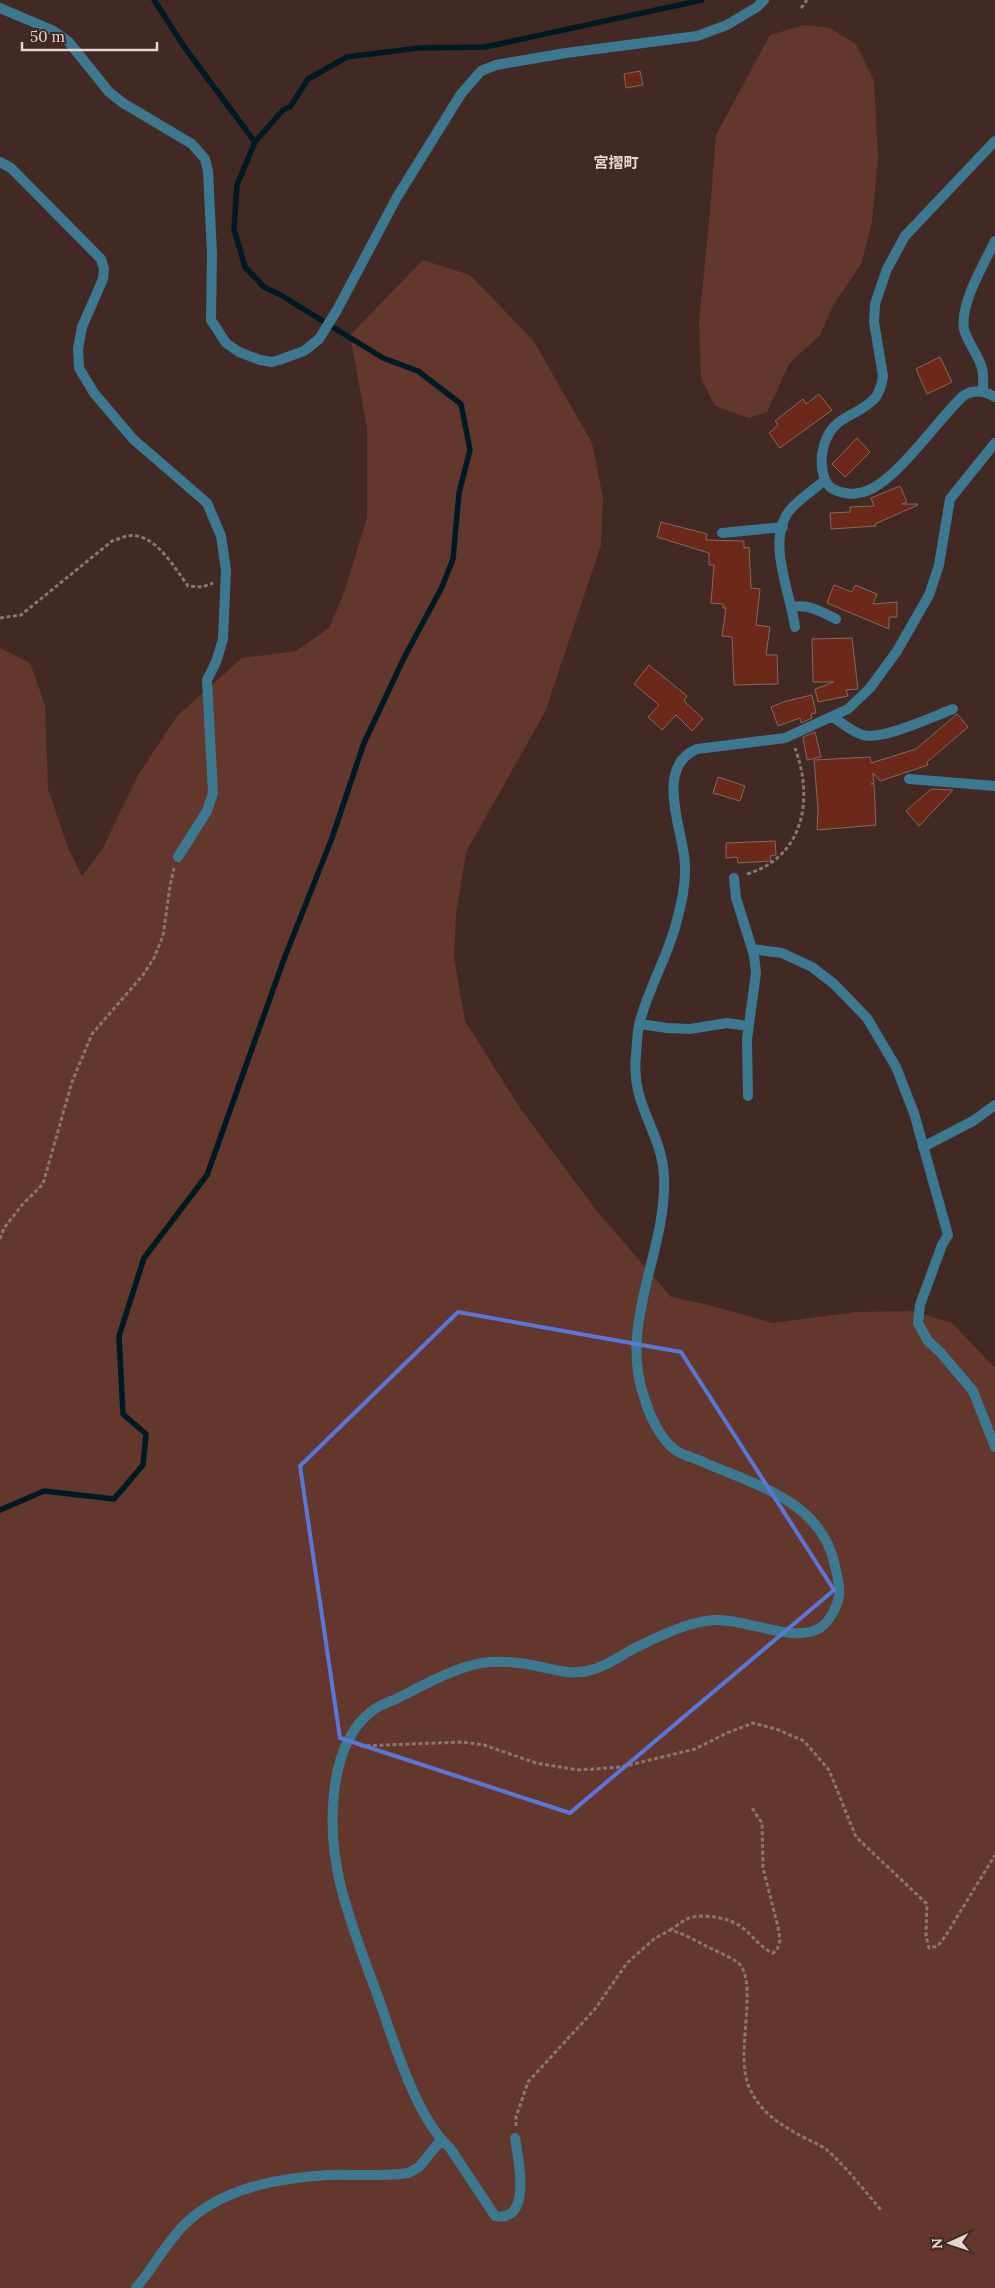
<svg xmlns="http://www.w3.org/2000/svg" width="995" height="2288" viewBox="0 0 995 2288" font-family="Lora,'Noto Sans JP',serif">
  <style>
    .green { fill: #64372d }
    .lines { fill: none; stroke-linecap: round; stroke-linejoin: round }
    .stream { stroke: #001a24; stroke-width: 5.5 }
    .building { fill: #6c291a; stroke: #856861 }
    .path { stroke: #8a7570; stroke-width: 3; stroke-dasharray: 4 2.5; stroke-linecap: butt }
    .service { stroke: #3c7990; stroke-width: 10 }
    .minor { stroke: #3c7990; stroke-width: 10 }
    .marked { fill: none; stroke: #5977d6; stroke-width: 4; stroke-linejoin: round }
    .labels { text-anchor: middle; stroke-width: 4.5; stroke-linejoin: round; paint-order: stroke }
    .quarter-label { font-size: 15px; font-weight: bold; fill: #e6d6d1; stroke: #422923 }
  </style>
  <rect width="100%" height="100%" fill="#422923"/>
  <!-- green -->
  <path class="green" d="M804 25 830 28 856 44 874 81 878 158 872 222 861 264 834 304 820 335 789 364 767 412 749 418 715 406 701 378 699 322 710 212 716 135 770 35Z
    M423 260 470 275 533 340 592 443 603 498 601 545 545 712 466 852 456 915 454 958 465 1021 520 1108 596 1210 671 1297 705 1304 773 1323 855 1312 913 1311 952 1323 995 1368V2288H0V648L30 663 45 705 48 789 68 848 82 876 102 850 137 777 177 716 242 658 296 651 329 628 345 590 367 517V428L350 335Z"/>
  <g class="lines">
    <!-- stream -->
    <path class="stream" d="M154 0 185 48 255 142
      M0 1510 44 1491 114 1499 143 1465 146 1434 123 1414 119 1336 144 1258 207 1175 284 959 332 838 364 743 404 658 442 587 453 559 459 493 470 450 461 404 418 371 383 358 279 294 264 287 245 267 234 229 237 185 255 142 283 110 290 107 308 79 347 57 418 48 485 47 702 0"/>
  </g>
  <!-- building -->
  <path class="building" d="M640 71 643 85 626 88 624 74Z
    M940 357 952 382 927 394 916 369Z
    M819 394 832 410 780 448 769 433 778 425 775 421 803 399 806 404Z
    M857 438 870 452 845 477 832 464Z
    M900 486 907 502 902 504H918V505L875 524 876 526 831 529 830 513 850 512V507L874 506 871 498Z
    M661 522 707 534 706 540 744 541V548L749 547 751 588 760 589 756 625 770 627 766 655H777L778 684 734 685 732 637 722 636 726 608H723V604L711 603 714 565H709V553L657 537Z
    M834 585 852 592 855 585 877 594 873 604 897 602V617H889V629L827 603Z
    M852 638 858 689 846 690 848 696 818 702 815 689 834 682H813L812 639Z
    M649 665 687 696 684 701 703 719 692 731 676 715 662 730 648 717 659 705 634 684Z
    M812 695 816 713 811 714 812 718 801 723 800 718 778 726 771 707 786 701Z
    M957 714 968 727 927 762 928 765 880 781 873 773 874 783 871 784H874L876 825 817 830 818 809 814 760 870 757 871 763 916 749Z
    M815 732 821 757 807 760 803 737Z
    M718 777 745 786 740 801 713 793Z
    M931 789 953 790 919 826 906 811Z
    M775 841 776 855 770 856 771 861 738 863 737 857 726 858V843Z"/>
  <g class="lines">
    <!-- path -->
    <path class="path" d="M801 8 807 0
      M0 618 21 615 112 541C117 540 122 537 127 536 154 531 174 567 188 586L202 587 213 583
      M747 874C804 857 814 799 795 748
      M0 1239 4 1228 22 1205 43 1184 72 1082 92 1034 143 975 154 958 163 936 170 886 174 868
      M360 1746 462 1742 484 1745 536 1763 578 1770 621 1767 695 1749 727 1733 753 1723 776 1729 804 1741 829 1770 856 1837 927 1904 926 1936 929 1948 938 1946 946 1935 995 1855
      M670 1930C675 1927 681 1922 687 1919 701 1913 727 1917 740 1926 752 1934 759 1947 773 1953L777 1950 780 1940 778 1927 763 1868 762 1823 752 1808
      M516 2126V2117L528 2082 595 2009 627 1963 654 1939 670 1930C685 1934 698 1942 712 1949 720 1953 736 1959 741 1966 757 1990 735 2055 749 2087 761 2114 782 2126 807 2139 814 2143 821 2145 827 2150 847 2168 864 2190 881 2210"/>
    <!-- service -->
    <path class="service" d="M722 533 783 527"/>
    <!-- minor -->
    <path class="minor" d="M0 8 52 30 68 41 109 92 123 103 192 144 205 159 208 171 212 254 211 320 226 343 239 352 260 360 272 362 279 360 304 351 319 339 337 310 397 197 461 94 481 71 496 65 566 53 697 36 727 25 757 7 764 0
      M995 141 905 236 887 269 875 304 874 322 883 376C882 383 880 391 876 397 858 418 834 413 824 445 822 452 821 459 822 467 823 476 825 485 833 489 842 494 854 495 863 492 894 485 938 419 963 396 974 389 984 390 995 397
      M0 162 11 168 101 259 104 269 103 279 82 327 78 349 79 368 94 393 133 439 207 503 221 536 226 570 223 639 216 662 207 680 213 793 207 811 178 857
      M983 391C983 383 984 375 982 368 978 354 967 342 964 329 960 303 984 264 995 241
      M793 607C809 604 822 612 836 619
      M795 627C791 595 766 541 789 511 799 499 813 490 824 481
      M833 717C842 723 852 732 863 735 881 741 934 716 953 709
      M909 779 995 786
      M734 878 736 898 754 955 756 973 747 1039 748 1096
      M752 949 782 953 812 967 834 984 867 1018 896 1067 914 1113 948 1235 942 1245 920 1305 918 1323 928 1341 940 1352 973 1391 995 1447
      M640 1024 667 1028 690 1029 727 1023 748 1026
      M923 1147 973 1121 995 1105
      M515 2138C518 2158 533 2223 495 2216L450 2148C418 2120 396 2049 382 2008 368 1968 351 1928 341 1887 328 1835 325 1747 372 1711 379 1705 390 1702 398 1698 424 1685 461 1664 489 1662 499 1661 509 1662 519 1663 541 1665 565 1676 587 1671 603 1668 617 1658 631 1650 656 1638 686 1622 714 1620 746 1618 792 1644 820 1628 829 1622 838 1606 839 1595 840 1586 837 1574 835 1566 822 1501 755 1485 703 1462 695 1458 682 1455 675 1450 661 1439 650 1417 645 1400 617 1324 667 1252 664 1178 663 1132 630 1106 636 1055 637 1045 637 1035 639 1025 647 991 667 958 676 924 681 905 686 885 685 865 684 832 653 767 697 749L785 738 848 709 870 688 897 651 929 595 939 565 950 499 995 443
      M136 2288C153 2268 166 2243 185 2224 222 2188 278 2178 327 2175 354 2174 381 2177 408 2173L419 2167 441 2140"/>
  </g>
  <!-- marked area -->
  <path class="marked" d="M458 1312 681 1352 834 1590 570 1813 340 1738 300 1466Z"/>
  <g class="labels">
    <!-- quarter labels -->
    <g class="quarter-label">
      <text x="616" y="168">宮摺町</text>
    </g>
  </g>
  <!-- north arrow -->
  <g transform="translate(950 2243) rotate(267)" stroke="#422923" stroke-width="4" paint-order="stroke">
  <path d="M0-4L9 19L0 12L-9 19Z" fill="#e6d6d1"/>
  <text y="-8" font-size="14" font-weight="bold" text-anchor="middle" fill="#e6d6d1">N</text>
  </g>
  <!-- scale -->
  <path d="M22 42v8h135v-8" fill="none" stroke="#e6d6d1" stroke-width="2.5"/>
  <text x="30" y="42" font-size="15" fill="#e6d6d1" stroke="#422923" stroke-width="4" paint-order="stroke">50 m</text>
</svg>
